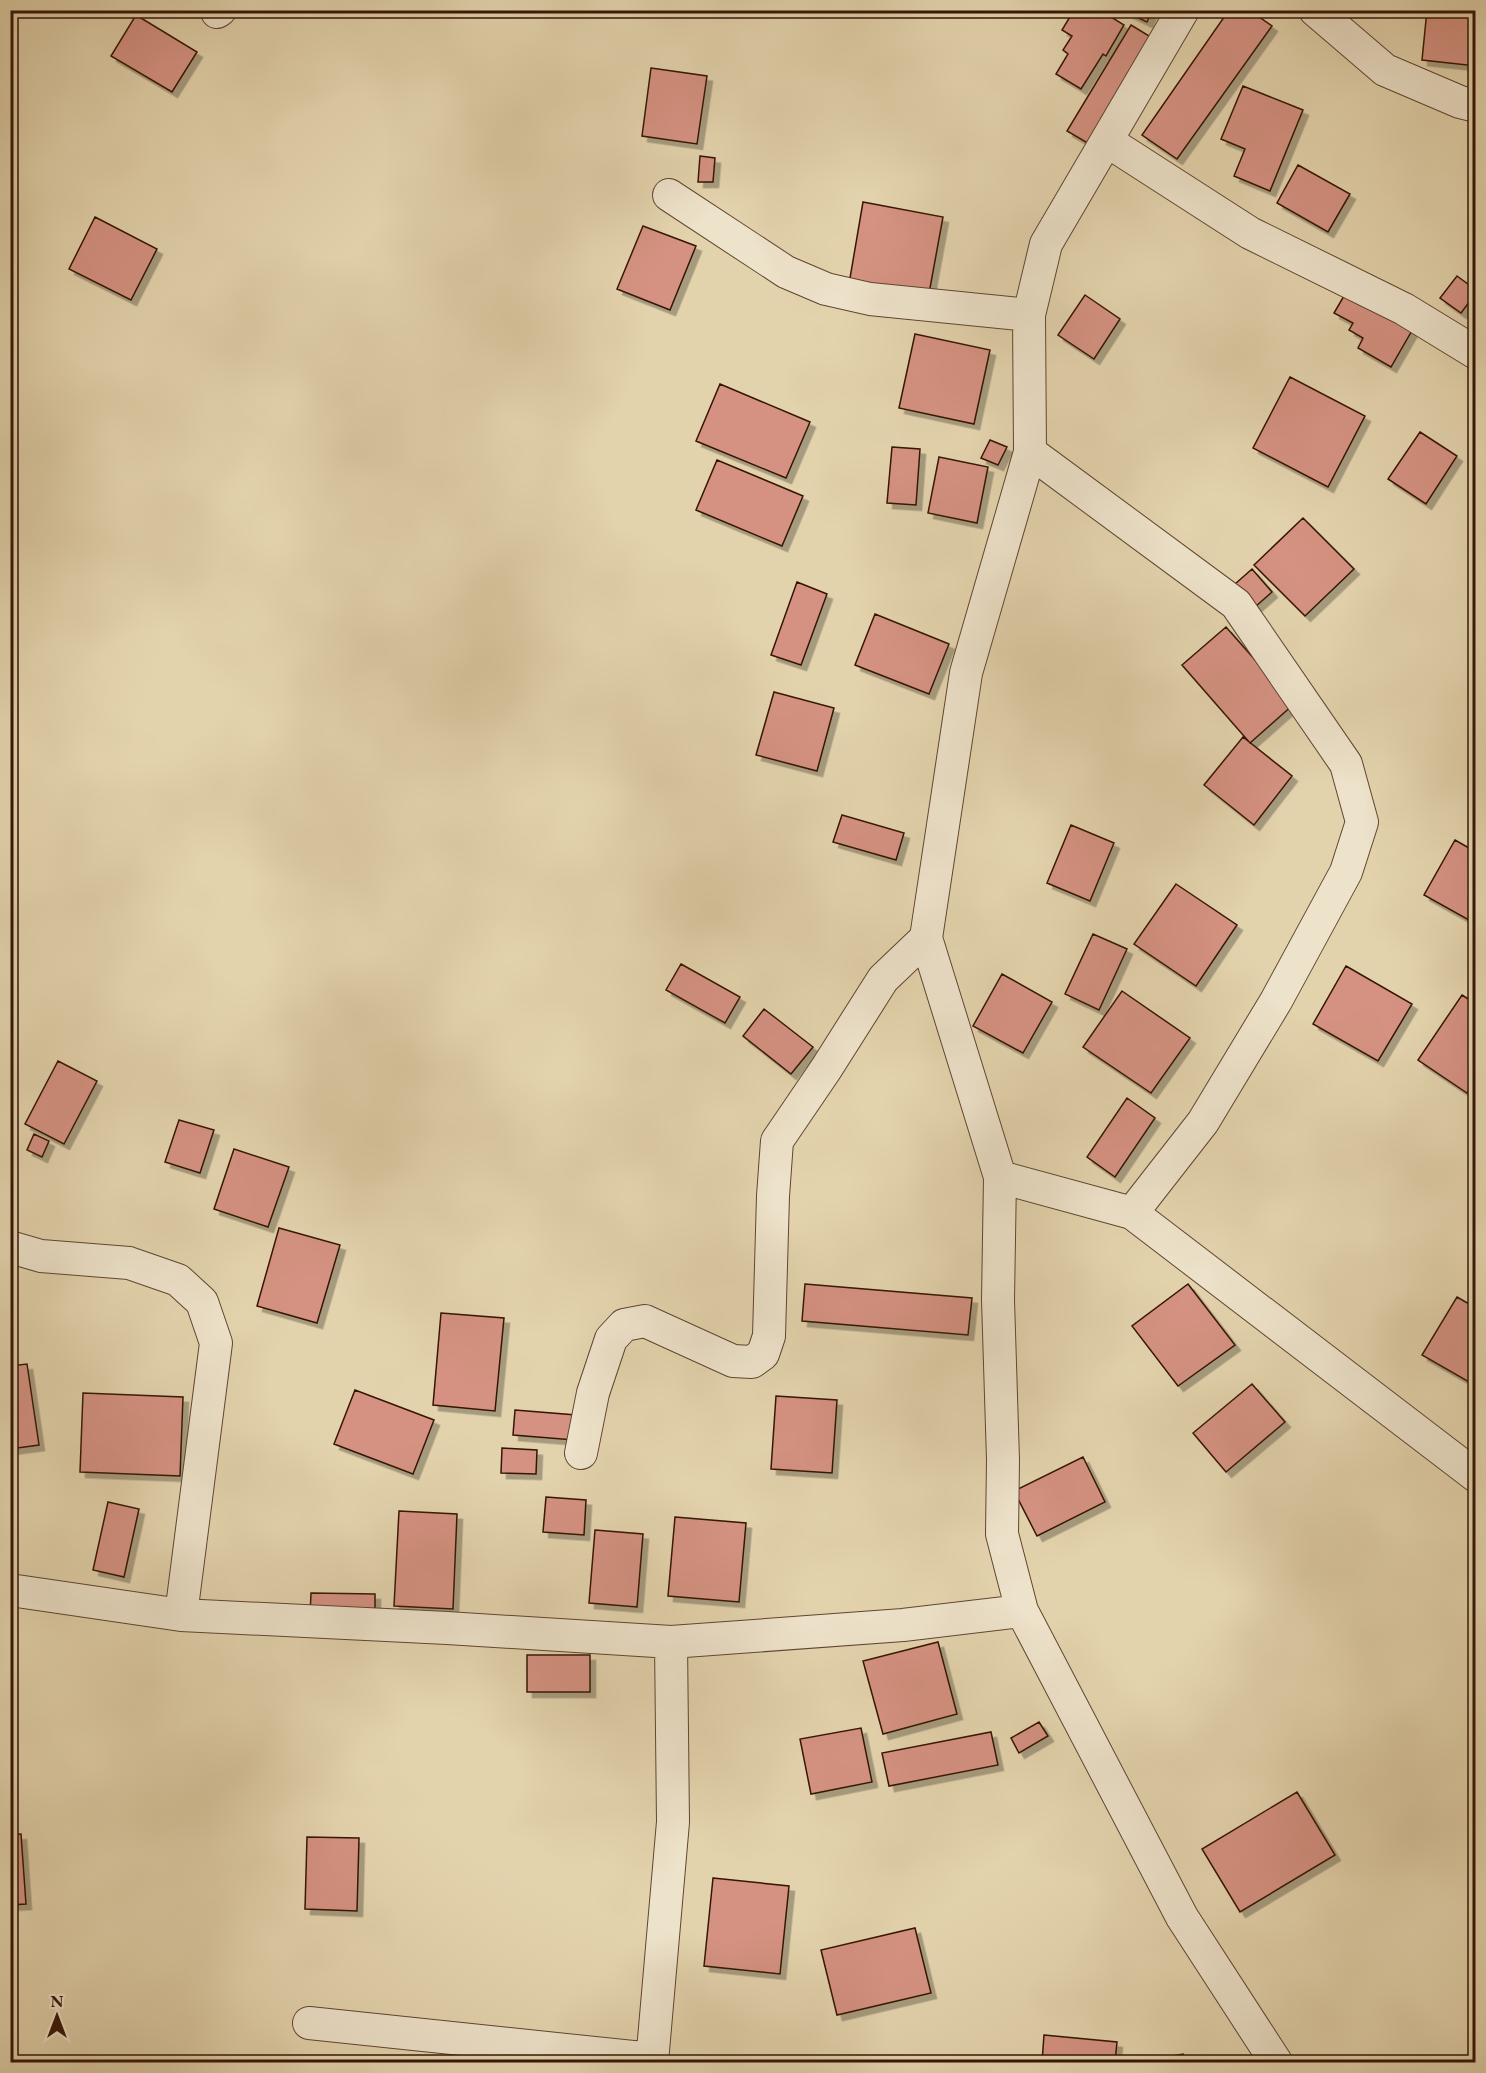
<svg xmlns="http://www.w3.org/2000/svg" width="1486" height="2073" viewBox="0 0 1486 2073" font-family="'EB Garamond',serif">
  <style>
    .building { fill: #d59282; stroke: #351606; stroke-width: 1.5; filter: url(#shadow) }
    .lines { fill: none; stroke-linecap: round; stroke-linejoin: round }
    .minor-casing { stroke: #604530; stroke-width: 34 }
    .minor { stroke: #ede2ca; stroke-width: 32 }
  </style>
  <defs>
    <filter id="shadow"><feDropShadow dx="5.5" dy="5.5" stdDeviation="0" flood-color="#0004"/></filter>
  </defs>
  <rect width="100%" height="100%" fill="#e3d3ad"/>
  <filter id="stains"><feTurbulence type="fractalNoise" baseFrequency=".00333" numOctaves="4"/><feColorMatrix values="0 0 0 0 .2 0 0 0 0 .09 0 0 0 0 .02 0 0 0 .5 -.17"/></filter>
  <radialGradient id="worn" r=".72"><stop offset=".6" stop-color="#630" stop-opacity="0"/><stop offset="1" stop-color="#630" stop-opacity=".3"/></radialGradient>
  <!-- building -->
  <path class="building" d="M1074 10H1100L1124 25 1106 56 1103 54 1081 89 1056 74 1068 54 1063 50 1072 36 1062 30Z
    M1122 10H1152L1147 22Z
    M1229 10H1249L1272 26 1177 159 1142 135Z
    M1427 10H1476V66L1422 60Z
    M136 15 197 52 172 92 111 56Z
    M1131 25 1154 39 1091 145 1067 131Z
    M651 68 707 76 697 144 642 136Z
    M1243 86 1303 110 1270 191 1234 176 1245 149 1221 139Z
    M700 156 715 158 713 182H698Z
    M1298 165 1350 194 1328 232 1277 203Z
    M863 202 943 217 928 299 849 284Z
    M95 217 157 249 131 300 69 269Z
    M643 226 696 246 670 310 617 289Z
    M1457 276 1476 290V293L1461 313 1440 298Z
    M1348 289 1414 327 1391 367 1358 348 1363 338 1349 330 1353 323 1334 313Z
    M1085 295 1120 319 1094 359 1058 335Z
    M915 334 990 350 974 424 899 408Z
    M1290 377 1365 416 1328 487 1253 448Z
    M720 384 810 422 786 478 696 441Z
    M1420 432 1457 456 1426 504 1388 479Z
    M990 440 1007 447 998 465 981 458Z
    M892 447 920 449 916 505 887 503Z
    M939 457 988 467 977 523 928 513Z
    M717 460 803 496 782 546 696 510Z
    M1303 518 1354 569 1305 616 1254 565Z
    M1252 569 1272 592 1255 607 1235 584Z
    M797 582 827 594 801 665 771 655Z
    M875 614 949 644 929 694 855 665Z
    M1226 627 1294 704 1250 743 1182 665Z
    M774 692 834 708 817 771 756 755Z
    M1243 737 1292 776 1254 825 1204 785Z
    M842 815 904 833 896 860 833 842Z
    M1071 825 1114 843 1090 901 1047 883Z
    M1455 840 1476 852V924L1424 895Z
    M1176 884 1237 925 1196 986 1134 944Z
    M1093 934 1127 949 1099 1010 1065 994Z
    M681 964 740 997 725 1023 666 990Z
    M1346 966 1412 1004 1378 1061 1313 1024Z
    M1002 974 1052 1002 1023 1053 973 1026Z
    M1122 991 1190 1038 1151 1093 1083 1047Z
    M1462 995 1476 1004V1081L1467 1093 1418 1060Z
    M764 1009 813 1047 791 1074 743 1036Z
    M58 1061 97 1081 64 1144 25 1124Z
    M1127 1098 1155 1118 1115 1177 1087 1157Z
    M179 1120 214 1130 200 1173 165 1162Z
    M34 1134 49 1141 42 1157 27 1150Z
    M234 1149 289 1167 268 1227 214 1209Z
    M279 1228 340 1245 317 1323 257 1306Z
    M805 1284 972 1298 968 1335 802 1321Z
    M1188 1284 1235 1345 1178 1386 1132 1326Z
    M1457 1297 1476 1308V1386L1422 1355Z
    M441 1313 504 1318 495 1411 433 1405Z
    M27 1364 39 1445 10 1449V1366Z
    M1252 1384 1285 1422 1226 1472 1193 1433Z
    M355 1390 434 1420 413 1474 334 1444Z
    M83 1393 183 1397 180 1476 80 1472Z
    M776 1396 837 1400 832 1473 771 1469Z
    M515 1410 576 1415 574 1440 513 1435Z
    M502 1448 537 1450 536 1474 501 1473Z
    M1083 1457 1105 1502 1037 1536 1014 1491Z
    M546 1497 586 1500 584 1535 543 1532Z
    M108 1502 139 1509 124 1577 93 1570Z
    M399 1511 457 1514 453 1609 394 1606Z
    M675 1517 746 1523 739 1602 668 1596Z
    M595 1530 643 1534 637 1607 589 1603Z
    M311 1593 375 1594V1617L310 1615Z
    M938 1642 957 1714 883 1734 863 1661Z
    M527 1655H590V1692H527Z
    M1039 1722 1048 1736 1019 1753 1011 1738Z
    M861 1728 872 1782 811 1794 800 1739Z
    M991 1732 998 1765 889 1786 882 1753Z
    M1297 1792 1335 1855 1240 1912 1202 1849Z
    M21 1834 26 1904 10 1905V1835Z
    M307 1837 359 1838 357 1911 305 1909Z
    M713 1878 789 1886 780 1974 704 1966Z
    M915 1928 931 1993 837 2015 821 1950Z
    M1044 2035 1117 2042 1115 2062H1042Z
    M1183 2054 1185 2062H1138Z"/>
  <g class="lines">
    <!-- minor casing -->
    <g class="minor-casing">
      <path id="minor" d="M1183 10 1046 244 1029 315 1030 452 966 673 926 938 1000 1177 998 1300 1003 1460 1002 1534 1022 1611 1182 1917 1276 2062
        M1315 10 1385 70 1460 102 1476 106
        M217 12 220 10
        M1107 141 1250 233 1404 309 1476 353
        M669 195 786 272 826 289 870 299 1029 315
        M1000 1177 1132 1213 1203 1122 1276 1001 1346 872 1362 822 1346 764 1236 604 1030 452
        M1132 1213 1476 1476
        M10 1247 41 1256 129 1263 178 1280 202 1302 216 1343 181 1615
        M581 1453 593 1393 611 1339 624 1325 645 1321 733 1361 752 1362 763 1354 769 1336 773 1196 777 1141 826 1069 883 979 926 938
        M10 1590 181 1615 447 1628 671 1642 903 1625 1022 1611
        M309 2023 652 2059
        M652 2062 673 1822 671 1642"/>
    </g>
    <!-- minor -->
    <use href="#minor" class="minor"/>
  </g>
  <!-- margin -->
  <rect width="1486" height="2073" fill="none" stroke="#e3d3ad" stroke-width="36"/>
  <rect x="12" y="12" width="1462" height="2049" fill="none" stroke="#351606" stroke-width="3"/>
  <rect x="18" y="18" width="1450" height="2037" fill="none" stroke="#351606" stroke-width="1.5"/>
  <!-- north arrow -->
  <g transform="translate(57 2016)" stroke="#ede2ca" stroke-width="4.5" paint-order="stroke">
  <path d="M0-4.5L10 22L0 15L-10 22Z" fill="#351606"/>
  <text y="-9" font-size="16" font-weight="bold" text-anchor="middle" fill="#351606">N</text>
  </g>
  <rect width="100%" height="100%" filter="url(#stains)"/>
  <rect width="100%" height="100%" fill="url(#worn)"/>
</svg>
